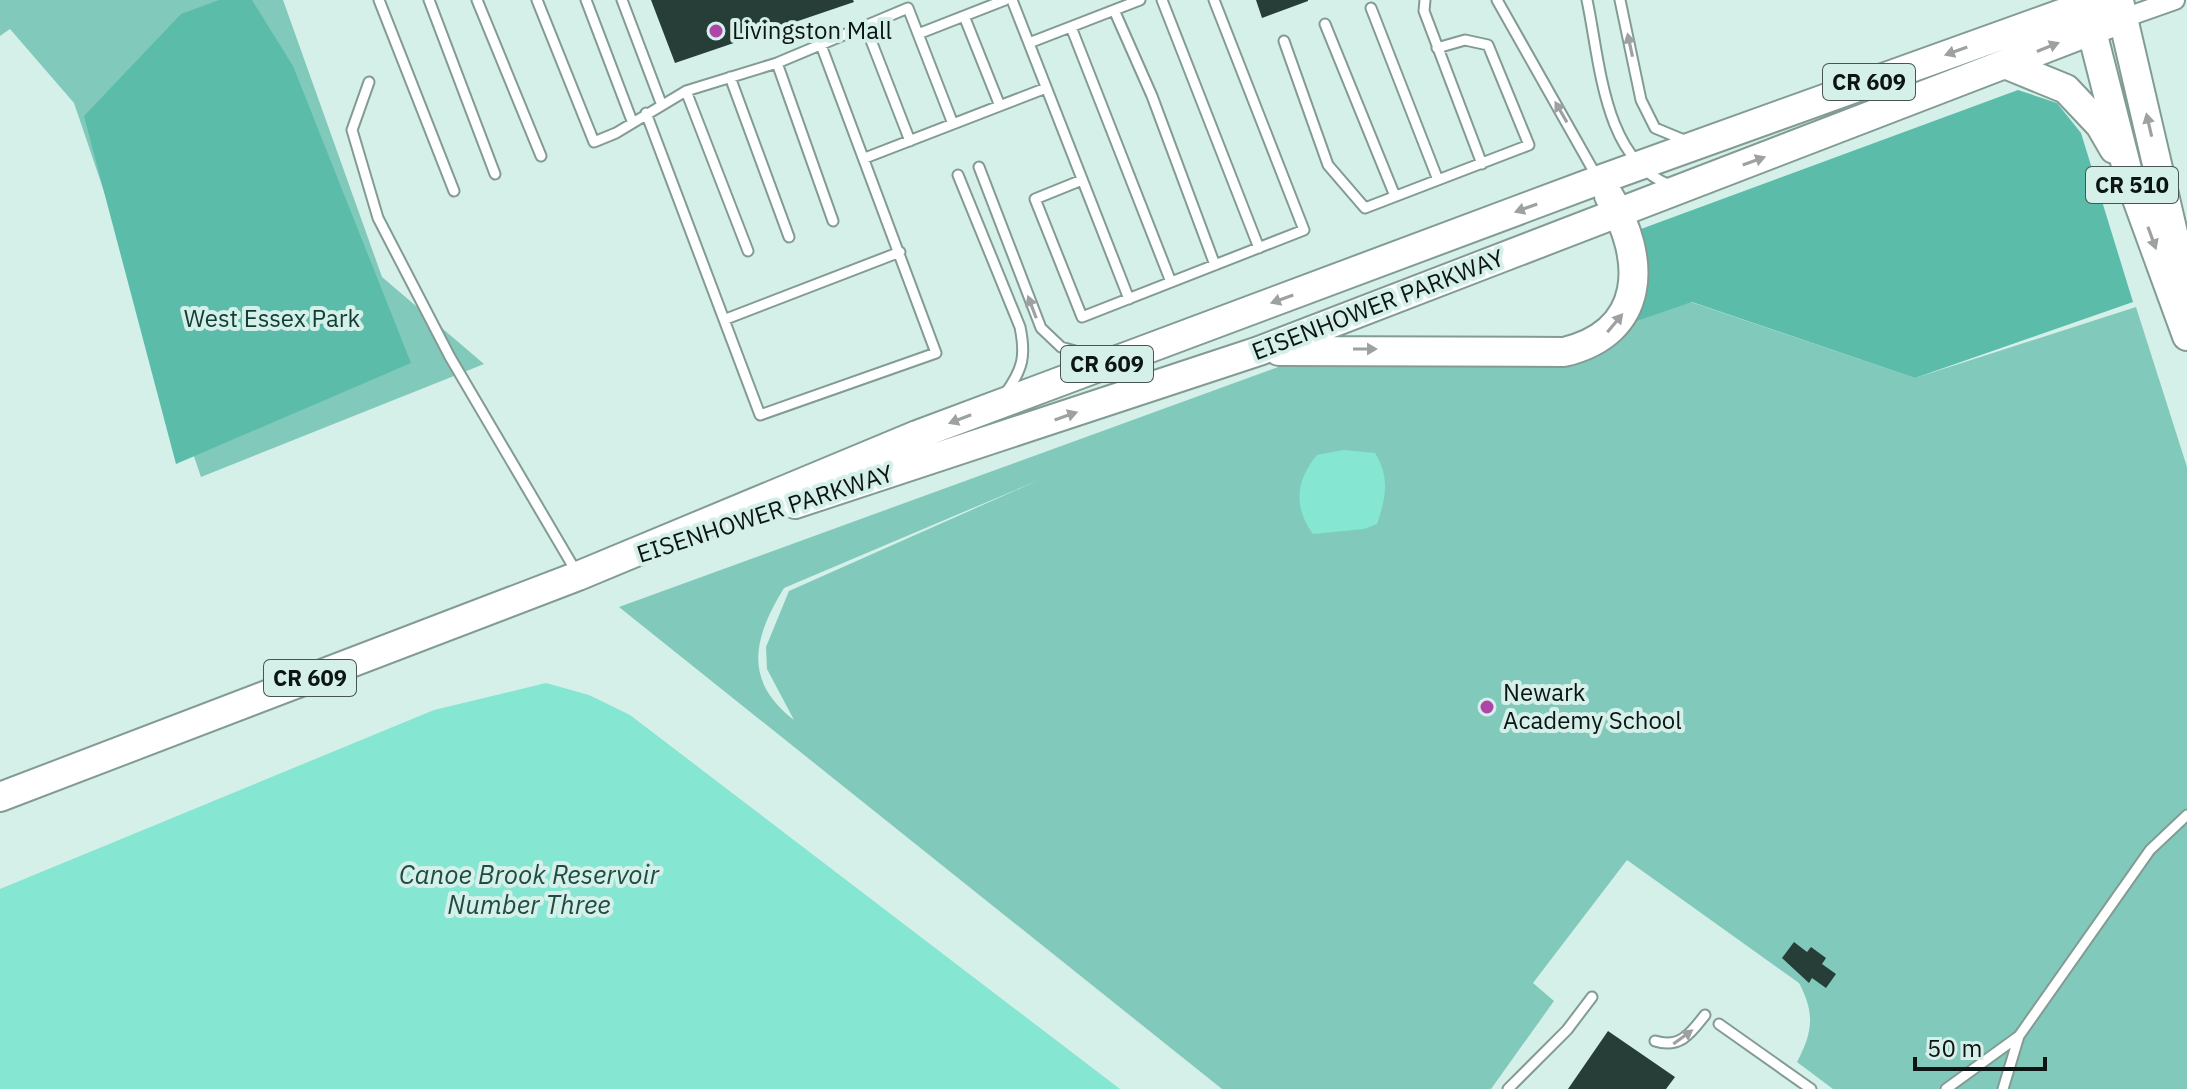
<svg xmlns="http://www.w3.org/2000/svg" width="2187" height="1089" viewBox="0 0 2187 1089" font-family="'IBM Plex Sans',sans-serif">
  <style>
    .green { fill: #81cabb; fill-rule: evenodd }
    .forest { fill: #5abca9 }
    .water { fill: #85e6d2 }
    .building { fill: #273d38 }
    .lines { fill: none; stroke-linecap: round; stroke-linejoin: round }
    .service-casing { stroke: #839b95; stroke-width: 13 }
    .minor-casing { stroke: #839b95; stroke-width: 22 }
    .primary-casing { stroke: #839b95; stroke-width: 32 }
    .service { stroke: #fff; stroke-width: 9 }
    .minor { stroke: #fff; stroke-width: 18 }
    .primary { stroke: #fff; stroke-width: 28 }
    .oneway { fill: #9ea1a1 }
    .poi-dot { fill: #ae46a9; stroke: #d5efe9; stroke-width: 3 }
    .labels { text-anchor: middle; stroke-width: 8; stroke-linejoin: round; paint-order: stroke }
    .shield { fill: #d5efe9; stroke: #485653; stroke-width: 2 }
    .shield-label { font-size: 22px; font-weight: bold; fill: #0c1513 }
    .poi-label { font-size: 24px; fill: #0c1513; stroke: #d5efe9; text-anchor: start }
    .street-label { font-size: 24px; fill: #0c1513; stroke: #d5efe9 }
    .park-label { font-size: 24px; fill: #103e36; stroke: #d5efe9 }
    .water-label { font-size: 26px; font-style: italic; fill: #1f4b42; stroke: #d5efe9 }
  </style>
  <rect width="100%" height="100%" fill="#d5efe9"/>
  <!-- green -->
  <path class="green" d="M0 0H283L382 277 484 364 201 477 74 103 10 29 0 36Z
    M1691 302 1915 378 2136 307 2187 467V1089H1833L1797 1062C1813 1032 1815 1013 1799 983L1627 860 1533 983 1554 1001 1491 1089H1222L619 607 1281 366 1355 360 1561 365 1632 323ZM1039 480 789 591 766 647 767 669 794 720C742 680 754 637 784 588Z"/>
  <!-- forest -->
  <path class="forest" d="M219 0H252L293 66 411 363 176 464 84 116 181 14Z
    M2018 90 2057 103 2081 133 2133 302 1915 378 1692 302 1632 323 1641 229Z"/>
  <!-- water -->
  <path class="water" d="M1343 450 1375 453C1390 477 1386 498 1377 524L1364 529 1313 534C1293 507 1296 480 1317 455Z
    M546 683 589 695 630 715 1120 1089H0V889L434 710Z"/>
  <!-- building -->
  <path class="building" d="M651 0H853L854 2 675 63Z
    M1256 0H1308V1L1262 18Z
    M1794 942 1807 952 1811 947 1826 958 1822 964 1836 974 1826 988 1812 978 1809 983 1782 958Z
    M1608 1031 1675 1077 1666 1089H1568Z"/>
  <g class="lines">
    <!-- service casing -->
    <g class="service-casing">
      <path id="service" d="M379 0 454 191
        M429 0 495 174
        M477 0 541 156
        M537 0 594 142 616 133 686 91 777 63 908 8 953 124
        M586 0 632 121
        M622 0 661 103
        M1012 0 1129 299
        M1162 0 1259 248
        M1425 0 1424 11 1482 164
        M1497 0 1597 177
        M1587 0C1600 60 1603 160 1670 185
        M1620 0 1641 100 1655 128 1684 140
        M1371 8 1438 180
        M1114 10 1152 96 1215 265
        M964 16 1000 106
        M1325 24 1395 196
        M865 25 910 141
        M1071 27 1171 282
        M918 34 1005 0
        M1284 41 1328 165 1365 208 1529 145 1488 45 1465 40 1437 48
        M1029 43 1140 0
        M777 63 833 221
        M730 77 789 237
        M369 82 352 130 378 218 450 357 577 573
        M686 91 748 251
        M646 113 760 415 936 353 821 45
        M865 158 1046 88
        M979 167 1041 328 1061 347 1099 358
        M958 175 1020 327C1026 356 1023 369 1005 394
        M1082 180 1035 199 1082 317 1304 230 1214 0
        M726 319 900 252
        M1719 1024 1811 1089
        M1655 1041C1680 1049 1691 1033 1705 1015
        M1508 1089 1567 1030 1592 997
        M1946 1089 2019 1036
        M2003 1089 2019 1036 2150 850 2187 815"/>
    </g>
    <!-- minor casing -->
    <g class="minor-casing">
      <path id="minor" d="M2124 18 2175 0"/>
    </g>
    <!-- primary casing -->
    <g class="primary-casing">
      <path id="primary" d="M2119 1 2187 293
        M2087 12 2129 177 2187 336
        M2005 64 2066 89 2100 125 2114 149
        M1279 351 1564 352C1647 332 1647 259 1609 196
        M795 504 1259 351 2124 18
        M0 797 578 576 917 435 1599 180 2100 0"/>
    </g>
    <!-- service -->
    <use href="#service" class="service"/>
    <!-- minor -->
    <use href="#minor" class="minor"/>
    <!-- primary -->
    <use href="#primary" class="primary"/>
  </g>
  <!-- one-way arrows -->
  <defs><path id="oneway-solid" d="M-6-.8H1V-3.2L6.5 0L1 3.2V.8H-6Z" transform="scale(2)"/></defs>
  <g class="oneway">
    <use href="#oneway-solid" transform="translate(1630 45) rotate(-102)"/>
    <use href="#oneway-solid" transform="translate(2048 47) rotate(-22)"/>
    <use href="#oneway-solid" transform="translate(1956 51) rotate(160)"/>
    <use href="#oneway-solid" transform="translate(1561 112) rotate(-120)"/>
    <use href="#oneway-solid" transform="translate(2149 125) rotate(-103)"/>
    <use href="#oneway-solid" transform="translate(1754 161) rotate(-20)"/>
    <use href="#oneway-solid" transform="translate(1526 208) rotate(160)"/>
    <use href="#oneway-solid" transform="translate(2152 238) rotate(70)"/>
    <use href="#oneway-solid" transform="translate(1282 299) rotate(160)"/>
    <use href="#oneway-solid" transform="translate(1032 307) rotate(-111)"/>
    <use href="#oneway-solid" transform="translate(1615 323) rotate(-50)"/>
    <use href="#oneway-solid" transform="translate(1365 349)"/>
    <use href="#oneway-solid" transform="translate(1066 416) rotate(-19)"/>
    <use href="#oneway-solid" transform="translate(960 419) rotate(159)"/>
    <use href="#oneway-solid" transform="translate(1683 1037) rotate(-36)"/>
  </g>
  <!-- markers -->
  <g class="poi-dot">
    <circle cx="716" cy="31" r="8"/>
    <circle cx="1487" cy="707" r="8"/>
  </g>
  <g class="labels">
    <!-- shield labels -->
    <g class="shield">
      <rect x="1823" y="64" width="92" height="36" rx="6"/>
      <rect x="2086" y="167" width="92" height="36" rx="6"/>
      <rect x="1061" y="346" width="92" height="36" rx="6"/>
      <rect x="264" y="660" width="92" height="36" rx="6"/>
    </g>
    <g class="shield-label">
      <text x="1869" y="90">CR 609</text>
      <text x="2132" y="193">CR 510</text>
      <text x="1107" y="372">CR 609</text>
      <text x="310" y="686">CR 609</text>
    </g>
    <!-- poi labels -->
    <g class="poi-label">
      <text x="732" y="39">Livingston Mall</text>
      <text x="1503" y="701">Newark<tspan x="1503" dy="28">Academy School</tspan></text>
    </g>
    <!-- street labels -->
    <g class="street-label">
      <text transform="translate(1378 305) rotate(-21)" y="8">EISENHOWER PARKWAY</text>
      <text transform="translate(765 514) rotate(-18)" y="8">EISENHOWER PARKWAY</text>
    </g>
    <!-- park labels -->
    <g class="park-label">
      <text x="272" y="327">West Essex Park</text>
    </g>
    <!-- water labels -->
    <g class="water-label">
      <text x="529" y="884">Canoe Brook Reservoir<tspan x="529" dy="30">Number Three</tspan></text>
    </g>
  </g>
  <!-- scale -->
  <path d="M1915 1057v12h130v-12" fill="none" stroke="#0c1513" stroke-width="4"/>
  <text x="1927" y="1057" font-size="24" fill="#0c1513" stroke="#d5efe9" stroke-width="6" paint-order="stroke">50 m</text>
</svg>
